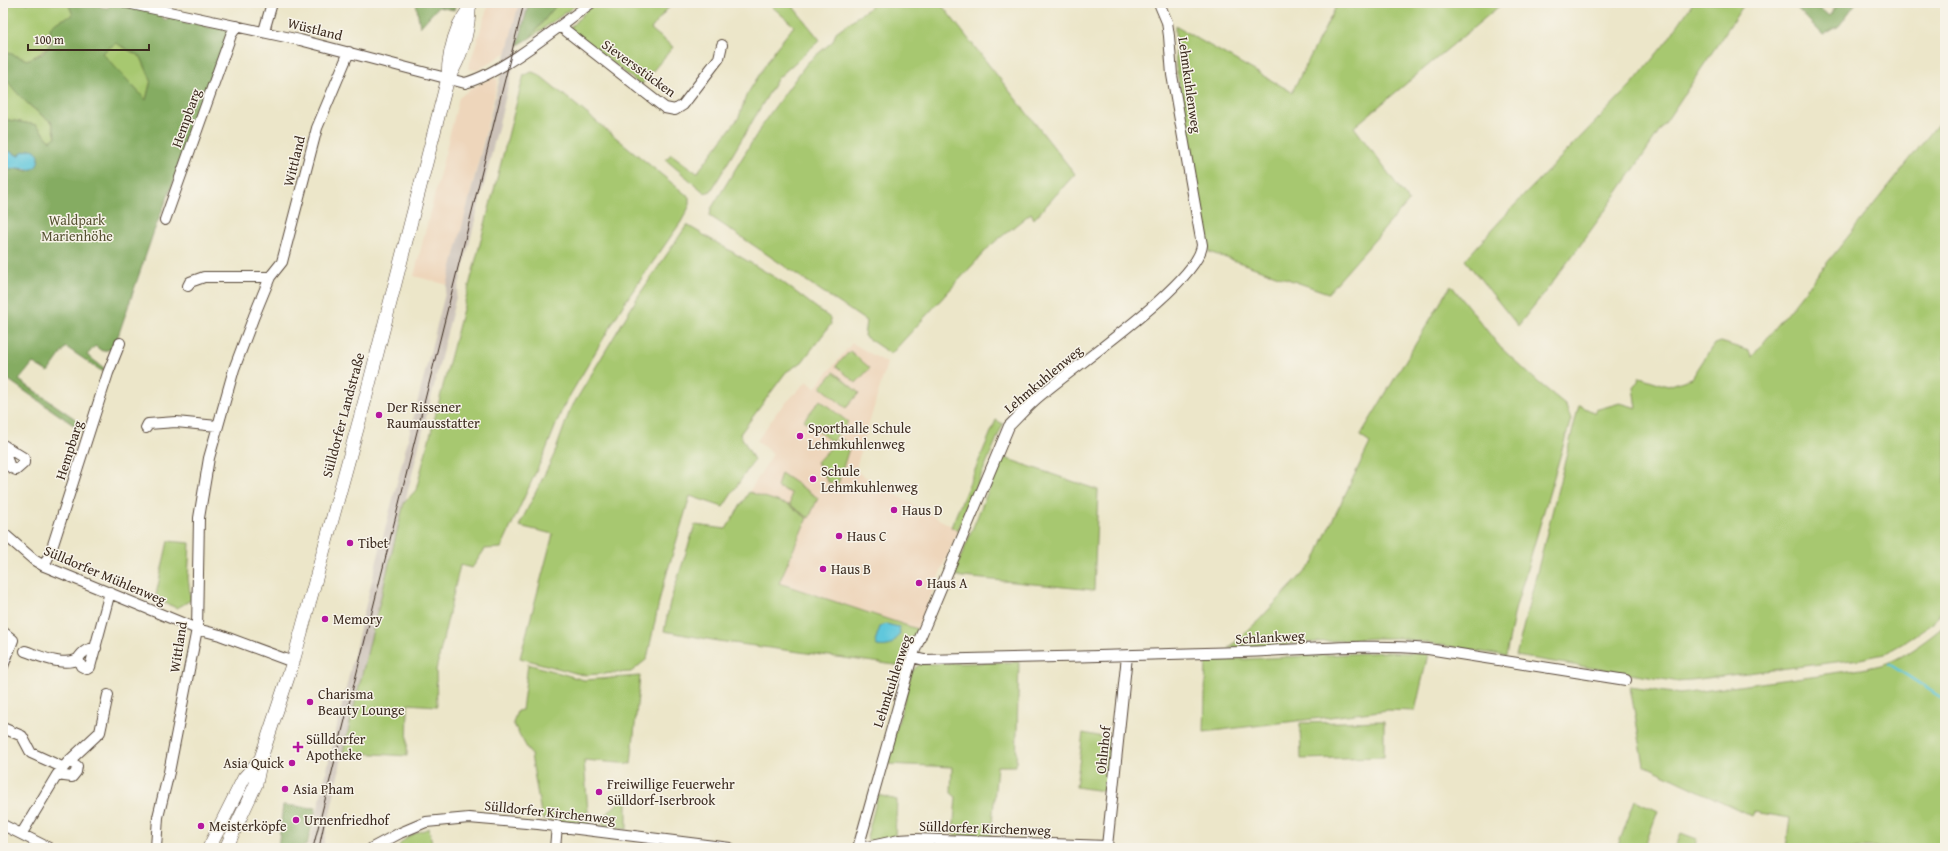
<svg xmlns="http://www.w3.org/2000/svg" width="1948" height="851" viewBox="0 0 1948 851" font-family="'Gentium Book Plus',serif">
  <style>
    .built { fill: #eed6bb }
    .industrial { fill: #ccc2b9 }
    .green { fill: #a7c870; stroke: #717947 }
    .forest { fill: #85ac62; stroke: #606b40; fill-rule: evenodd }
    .water { fill: #60c7dc; stroke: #4e787d }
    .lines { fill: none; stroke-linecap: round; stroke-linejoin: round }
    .stream { stroke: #60c7dc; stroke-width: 2.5 }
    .minor-casing { stroke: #564638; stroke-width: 12 }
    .major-casing { stroke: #564638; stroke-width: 14 }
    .minor { stroke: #fff; stroke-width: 10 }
    .major { stroke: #fff; stroke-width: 13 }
    .tram { stroke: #3b2a1e; stroke-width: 1 }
    .poi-dot { fill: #b5179e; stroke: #f7f3e8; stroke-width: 1.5 }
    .labels { text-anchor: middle; stroke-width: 3; stroke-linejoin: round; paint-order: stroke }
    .street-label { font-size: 14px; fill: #3b2a1e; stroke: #f7f3e8 }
    .park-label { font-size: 14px; fill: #565232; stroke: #f7f3e8 }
    .poi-label { font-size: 14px; fill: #3b2a1e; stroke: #f7f3e8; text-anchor: start }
  </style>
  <rect width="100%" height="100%" fill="#f7f3e8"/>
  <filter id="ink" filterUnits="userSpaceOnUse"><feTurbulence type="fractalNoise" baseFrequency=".025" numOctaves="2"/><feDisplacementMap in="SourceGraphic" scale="8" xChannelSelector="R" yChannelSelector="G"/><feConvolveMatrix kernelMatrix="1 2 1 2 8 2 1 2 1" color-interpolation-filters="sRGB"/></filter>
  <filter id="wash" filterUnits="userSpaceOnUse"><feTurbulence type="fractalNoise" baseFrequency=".012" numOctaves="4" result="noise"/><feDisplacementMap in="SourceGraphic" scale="16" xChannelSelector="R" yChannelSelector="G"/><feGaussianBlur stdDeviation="0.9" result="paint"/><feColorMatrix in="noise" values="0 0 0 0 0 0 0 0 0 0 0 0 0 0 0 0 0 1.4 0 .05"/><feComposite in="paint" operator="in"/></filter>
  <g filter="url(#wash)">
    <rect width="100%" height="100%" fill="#ece6c9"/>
    <!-- built -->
    <path class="built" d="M489 3H519L507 52 478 70 468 69Z
      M493 78 498 80 448 285 414 276 459 98 471 88Z
      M852 343 887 363 855 471 958 530 917 629 779 583 807 518 789 505 749 492 773 454 757 441 777 412 807 381 815 388Z"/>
    <!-- industrial -->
    <path class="industrial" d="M519 3H529L343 752 323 847 309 846 362 620Z"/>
    <!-- green -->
    <path class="green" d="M3 3H68L73 15 57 22C51 45 49 51 27 60L9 53 3 54Z
      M558 3H579L530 38Z
      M598 3H672L651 29 673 47 641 85 569 29 587 10Z
      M768 3H790L820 40 778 78 711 191 705 193 666 160 671 154 697 173 739 117 746 96 776 48 794 26Z
      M876 3H940L1075 174 1034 219 1031 213 991 245 891 354 864 336 866 321 710 216 711 209 766 119 807 63 833 41 836 32Z
      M1338 3H1503L1354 127 1409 201 1328 293 1209 252 1176 67 1175 26 1292 92Z
      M1693 3H1745C1672 112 1601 224 1518 326L1465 260 1508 212 1633 83 1667 41Z
      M116 43 141 57 151 80 146 100 101 53Z
      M3 70C13 92 31 109 52 122L56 138 50 141 37 125 3 119Z
      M532 72 538 74 689 197V207L681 222 625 302 563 407 546 450 501 548 485 549 472 568 460 565 436 670 437 706 408 704 407 756 343 752 404 503 416 490 522 82 524 75Z
      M1945 115V604L1933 623 1907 641 1884 654 1860 659 1691 680 1674 681 1516 656 1579 405 1595 413V410L1620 403 1637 408 1634 388 1640 377 1668 386 1692 378 1714 344 1721 342 1749 351 1752 357Z
      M687 225 781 281 830 318 831 324 802 362 786 372 740 434 754 460 723 507 690 496 661 593 647 659 631 672 583 675 520 658 553 534 519 526 554 455 570 410 639 295Z
      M1451 285 1500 347 1539 383 1565 404 1571 419 1515 610 1506 656 1400 638H1376L1229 648 1259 620 1314 562 1323 540 1370 443 1360 436Z
      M850 351 870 368 856 383 836 366Z
      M834 372 859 393 846 408 821 387Z
      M820 400 848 422 832 442 804 420Z
      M996 420 1003 424 958 530 951 527Z
      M840 438 850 445 838 484 828 482 817 462Z
      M1002 457 1098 490 1094 590 953 576Z
      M781 473 818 498 809 518 790 505 791 493 777 487Z
      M749 492 789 505 807 518 779 583 917 629 903 666 718 641 664 631 670 602 695 525 726 529Z
      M168 541 190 543 188 578 191 600 177 608 155 599Z
      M1945 625V848H1786L1790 818 1754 812 1752 816 1644 765 1630 687 1680 694 1862 669C1870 667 1879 666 1887 663 1906 656 1930 638 1945 625Z
      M1387 652 1428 654 1415 711 1388 710 1204 732 1206 659H1247Z
      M1019 662 1016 766H997L991 837 953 835 956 797 951 793 952 767 887 764 912 671 920 664Z
      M528 664 584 680 640 676 631 764 584 760 589 825 542 819 531 755 513 723 517 711 522 710Z
      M1384 721V757L1301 759 1300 723Z
      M1083 733 1116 740 1110 792 1076 787Z
      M627 795V829L603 826V817Z
      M878 795 897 800 895 836 872 841 868 840 867 837Z
      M1635 800 1658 811 1644 848H1617Z
      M429 828 433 848H398C403 836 418 833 429 828Z
      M1681 833 1697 839 1694 848H1675Z"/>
    <!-- forest -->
    <path class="forest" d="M68 3H83L92 5 93 3H100V7L108 8 111 3 163 13 162 18 167 20 169 14 185 18V23L189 24 191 19 207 22 206 27 211 28 213 23 232 27 180 166 154 231 116 342H114L112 349 102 351 95 346 87 355 104 368 103 372 66 347 48 372 33 363 19 380 87 427 85 433 3 376V168L11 170 17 168 27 171 33 169 37 163 39 156 31 149 22 152 19 156 12 152 3 153V119L37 125 50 141 56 137 52 122C36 112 7 88 3 70 2 65 3 59 3 54L9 53 27 60 42 54 52 43 50 28 57 22 73 15ZM116 43 141 57 151 80 146 100 102 53Z
      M416 3H456L454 10 438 7 420 27Z
      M529 3H558L530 38 518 45Z
      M1792 3H1814L1829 16 1839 3H1856L1839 26 1823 35Z
      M283 805 316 808 307 845 300 848H278Z"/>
    <!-- water -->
    <path class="water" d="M31 149 35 150 39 156C38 172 31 170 19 168 13 168 9 171 3 168V153C10 149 13 154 19 156L22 152Z
      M886 624 899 627 900 633C893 644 891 648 877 646L875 641 880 627Z"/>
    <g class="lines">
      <!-- stream -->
      <path class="stream" d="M1889 664 1945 700"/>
    </g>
  </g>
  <g filter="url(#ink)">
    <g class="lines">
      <!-- minor casing -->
      <g class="minor-casing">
        <path id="minor" d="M127 3 300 40 465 83C504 72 558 27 591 3
          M560 26 665 108 675 110 683 105 719 58 722 45
          M264 31 272 3
          M165 220 231 35 237 26
          M188 286 190 282 204 277H270
          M146 428 148 424 176 422 217 426
          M3 445 24 458V463L16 470 10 467 5 454V446
          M3 533 34 560 44 566 197 629 220 635 293 662
          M44 566 51 551 108 373 120 343
          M3 632 13 640 3 666
          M96 648C87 649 83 651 78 659L81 666 87 669 90 667 110 592
          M25 651C40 656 63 667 78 659
          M912 657 924 660C1030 658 1135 655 1241 652 1303 650 1366 643 1428 649L1626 680
          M3 728 22 736 31 753 62 767
          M69 761 100 732 108 695
          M3 825 49 848
          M22 833 57 775 72 777 76 772 77 766 69 761 57 775
          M1107 846 1127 656
          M156 848 158 817 169 772 197 629 199 518 209 458 234 369 254 316 270 277 282 262 317 128 349 52
          M372 848 400 833 426 822 469 818 538 824 730 848
          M555 848 557 826
          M858 848 912 657 1009 426C1018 417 1026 408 1035 400 1067 371 1199 283 1202 245L1172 75 1169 36 1167 22 1159 3
          M862 848 899 840 915 839 1107 846"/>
      </g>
      <!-- major casing -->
      <g class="major-casing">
        <path id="major" d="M448 78C461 57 468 35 469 10
          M209 848 244 778 260 760
          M226 848 256 784 261 758 293 662 365 400 448 78C448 60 452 42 459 25 463 17 469 11 471 3"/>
      </g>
      <!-- minor -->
      <use href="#minor" class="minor"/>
      <!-- major -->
      <use href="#major" class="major"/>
      <!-- tram -->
      <path class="tram" d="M313 848 524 3
        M319 848 324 824"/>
    </g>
  </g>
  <!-- markers -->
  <g class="poi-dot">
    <circle cx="379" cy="415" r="4"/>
    <circle cx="800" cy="436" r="4"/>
    <circle cx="813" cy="479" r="4"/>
    <circle cx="894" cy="510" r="4"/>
    <circle cx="839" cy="536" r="4"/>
    <circle cx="350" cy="543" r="4"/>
    <circle cx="823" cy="569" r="4"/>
    <circle cx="919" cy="583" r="4"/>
    <circle cx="325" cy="619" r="4"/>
    <circle cx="310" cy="702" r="4"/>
    <path d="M296 741h4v4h4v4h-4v4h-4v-4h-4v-4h4z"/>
    <circle cx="292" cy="763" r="4"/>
    <circle cx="285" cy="789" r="4"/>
    <circle cx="599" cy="792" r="4"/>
    <circle cx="296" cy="820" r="4"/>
    <circle cx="201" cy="826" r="4"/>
  </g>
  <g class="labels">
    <!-- street labels -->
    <g class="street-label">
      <text transform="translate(315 29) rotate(14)" y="5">Wüstland</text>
      <text transform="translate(639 68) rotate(36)" y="5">Sieversstücken</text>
      <text transform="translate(1190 85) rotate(82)" y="5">Lehmkuhlenweg</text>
      <text transform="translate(186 118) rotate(-70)" y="5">Hempbarg</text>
      <text transform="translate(294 161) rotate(-76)" y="5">Wittland</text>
      <text transform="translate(1043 379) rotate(-40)" y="5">Lehmkuhlenweg</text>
      <text transform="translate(343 415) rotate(-75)" y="5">Sülldorfer Landstraße</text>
      <text transform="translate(69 450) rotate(-72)" y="5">Hempbarg</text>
      <text transform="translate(105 575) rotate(23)" y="5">Sülldorfer Mühlenweg</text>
      <text transform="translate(1270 637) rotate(-3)" y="5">Schlankweg</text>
      <text transform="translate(178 647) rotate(-81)" y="5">Wittland</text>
      <text transform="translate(892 681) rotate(-72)" y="5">Lehmkuhlenweg</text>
      <text transform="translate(1103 750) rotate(-84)" y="5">Ohlnhof</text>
      <text transform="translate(550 812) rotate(6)" y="5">Sülldorfer Kirchenweg</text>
      <text transform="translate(985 828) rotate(2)" y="5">Sülldorfer Kirchenweg</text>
    </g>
    <!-- park labels -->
    <g class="park-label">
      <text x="77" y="225">Waldpark<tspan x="77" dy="16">Marienhöhe</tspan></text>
    </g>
    <!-- poi labels -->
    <g class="poi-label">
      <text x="387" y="412">Der Rissener<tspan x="387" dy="16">Raumausstatter</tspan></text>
      <text x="808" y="433">Sporthalle Schule<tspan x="808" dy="16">Lehmkuhlenweg</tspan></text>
      <text x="821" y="476">Schule<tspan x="821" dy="16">Lehmkuhlenweg</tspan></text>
      <text x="902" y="515">Haus D</text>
      <text x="847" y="541">Haus C</text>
      <text x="358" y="548">Tibet</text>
      <text x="831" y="574">Haus B</text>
      <text x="927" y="588">Haus A</text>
      <text x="333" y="624">Memory</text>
      <text x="318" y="699">Charisma<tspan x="318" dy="16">Beauty Lounge</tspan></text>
      <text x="306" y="744">Sülldorfer<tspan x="306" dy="16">Apotheke</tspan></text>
      <text x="284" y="768" text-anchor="end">Asia Quick</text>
      <text x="607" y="789">Freiwillige Feuerwehr<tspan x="607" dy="16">Sülldorf-Iserbrook</tspan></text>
      <text x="293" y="794">Asia Pham</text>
      <text x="304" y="825">Urnenfriedhof</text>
      <text x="209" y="831">Meisterköpfe</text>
    </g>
  </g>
  <!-- margin -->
  <rect width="1948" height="851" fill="none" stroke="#f7f3e8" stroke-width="16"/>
  <!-- scale -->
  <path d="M28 44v6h121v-6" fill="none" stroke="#3b2a1e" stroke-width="2"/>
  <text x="34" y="44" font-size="12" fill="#3b2a1e" stroke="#f7f3e8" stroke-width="3" paint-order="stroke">100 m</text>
</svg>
